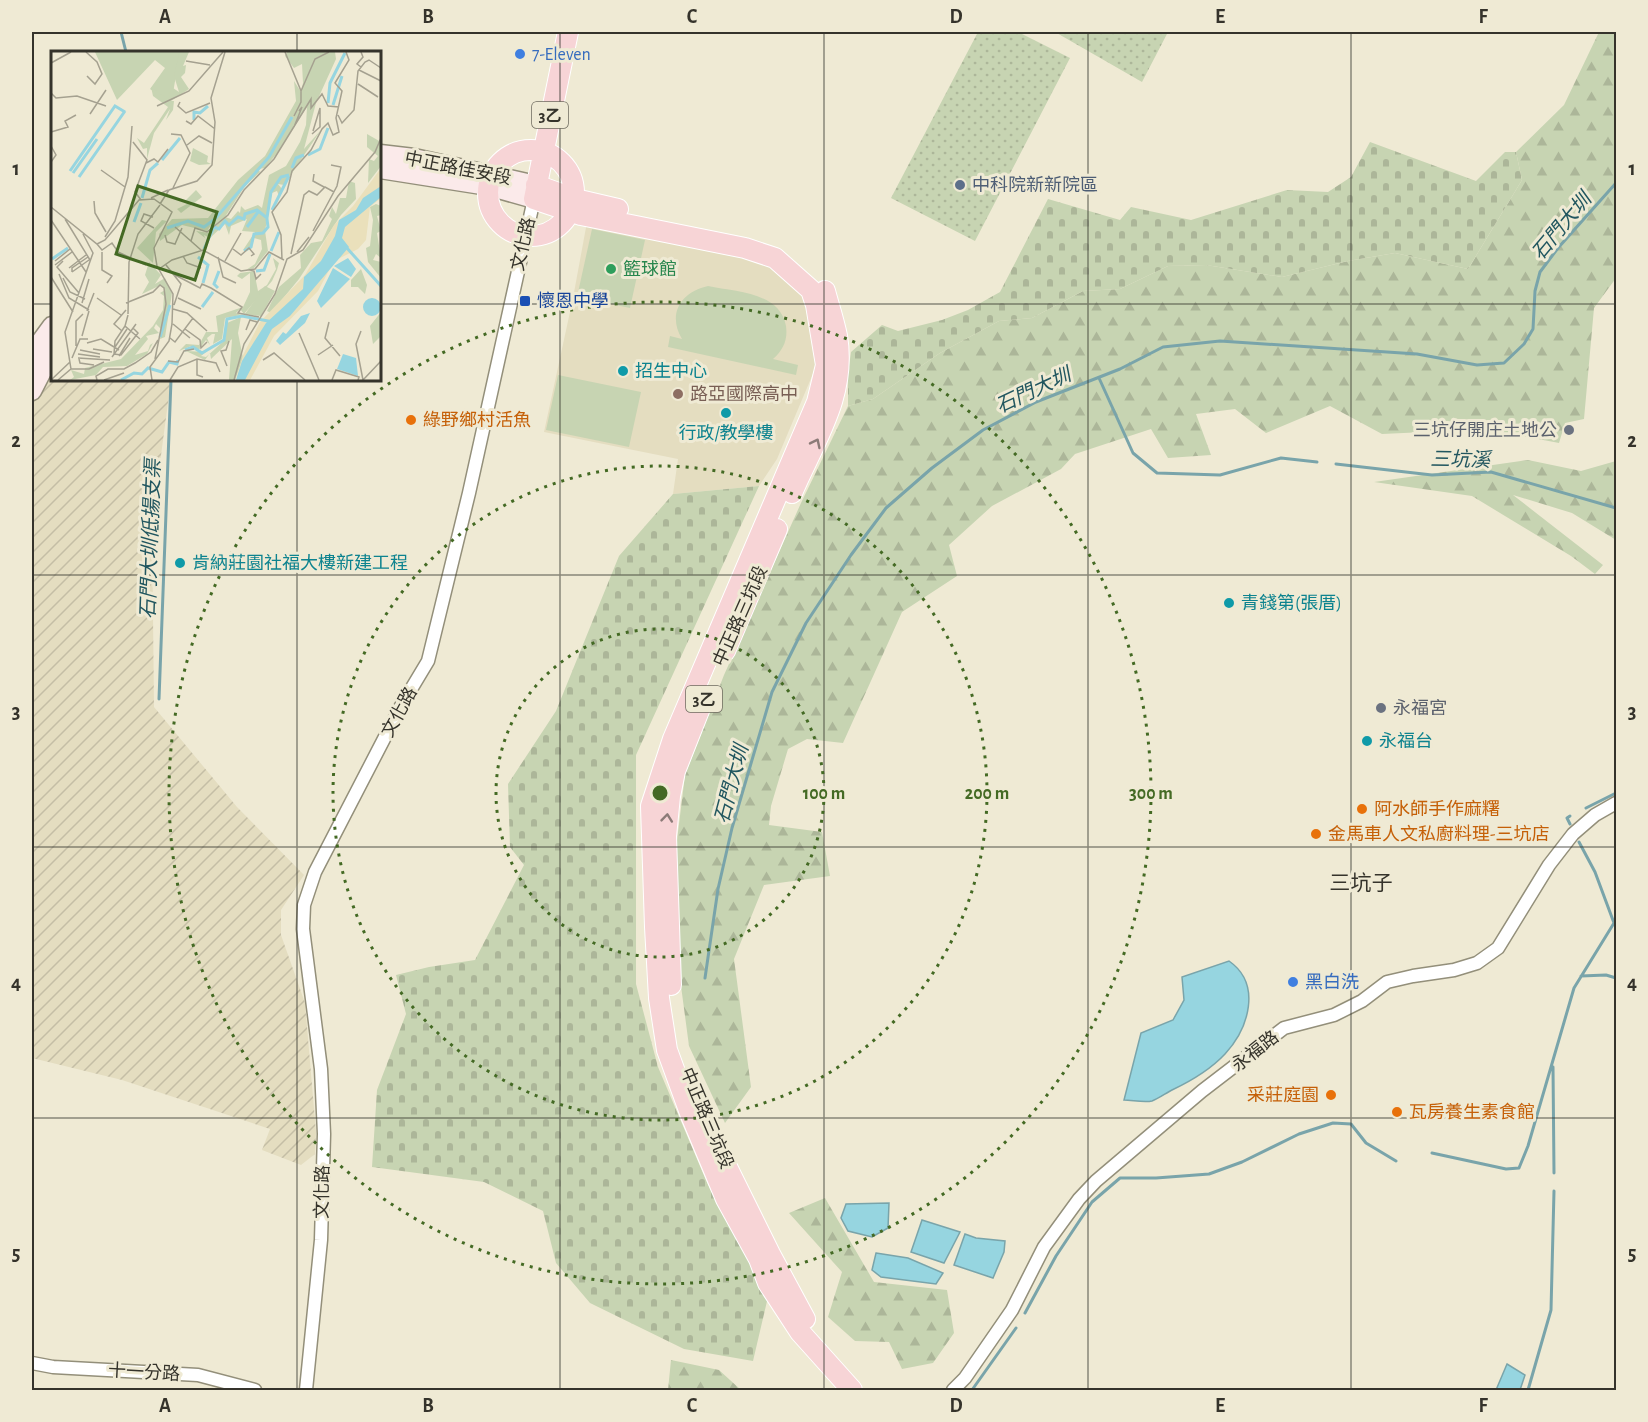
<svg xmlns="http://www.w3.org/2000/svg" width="1648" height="1422" viewBox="0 0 1648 1422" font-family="'Alegreya Sans','Noto Sans TC',sans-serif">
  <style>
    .industrial { fill: url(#industrial-furrows) }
    .built { fill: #e4ddc0 }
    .grass { fill: url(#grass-dots) }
    .forest { fill: url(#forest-firs) }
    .cemetery { fill: url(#cemetery-stones) }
    .garden { fill: #c7d4b2 }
    .water { fill: #96d5e0; stroke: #79a4aa; stroke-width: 1.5 }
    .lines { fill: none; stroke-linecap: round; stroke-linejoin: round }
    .stream { stroke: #79a4aa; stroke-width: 3 }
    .minor-casing { stroke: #938f7a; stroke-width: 15 }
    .secondary-casing { stroke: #938f7a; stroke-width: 21 }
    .primary-casing { stroke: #fff; stroke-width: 22 }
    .minor { stroke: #fff; stroke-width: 12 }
    .secondary { stroke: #fbeaea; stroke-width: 18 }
    .primary { stroke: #f7d4d6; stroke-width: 20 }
    .oneway { stroke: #8c7b78 }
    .grid { fill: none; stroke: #35332b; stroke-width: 1.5; stroke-opacity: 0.55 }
    .ring { fill: none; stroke: #446a24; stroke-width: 3; stroke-dasharray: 3 6 }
    .shop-dot { fill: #3f7fe0; stroke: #efead4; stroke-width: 2 }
    .service-dot { fill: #5c6f8a; stroke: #efead4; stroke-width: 2 }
    .leisure-dot { fill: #2e9e5b; stroke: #efead4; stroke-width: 2 }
    .transit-dot { fill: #1a4fb4; stroke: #efead4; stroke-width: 2 }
    .culture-dot { fill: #0f9aa8; stroke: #efead4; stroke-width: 2 }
    .education-dot { fill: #8d6e63; stroke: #efead4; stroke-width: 2 }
    .food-dot { fill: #e8710a; stroke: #efead4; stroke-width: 2 }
    .worship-dot { fill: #6b7280; stroke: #efead4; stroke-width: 2 }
    .labels { text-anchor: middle; stroke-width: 6; stroke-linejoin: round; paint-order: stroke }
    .shield { fill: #efead4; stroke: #6d6a5e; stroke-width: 1.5 }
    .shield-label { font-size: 16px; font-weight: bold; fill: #35332b }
    .shop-label { font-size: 18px; fill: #366cbe; stroke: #efead4; text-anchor: start }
    .street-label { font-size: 18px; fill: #35332b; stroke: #efead4 }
    .service-label { font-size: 18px; fill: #4e5e75; stroke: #efead4; text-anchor: start }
    .leisure-label { font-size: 18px; fill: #27864d; stroke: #efead4; text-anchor: start }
    .transit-label { font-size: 18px; fill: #164399; stroke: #efead4; text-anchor: start }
    .culture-label { font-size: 18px; fill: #0d838f; stroke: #efead4; text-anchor: start }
    .education-label { font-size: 18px; fill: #785e54; stroke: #efead4; text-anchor: start }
    .food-label { font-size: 18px; fill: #c56008; stroke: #efead4; text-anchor: start }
    .worship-label { font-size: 18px; fill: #5b616d; stroke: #efead4; text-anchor: end }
    .water-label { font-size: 20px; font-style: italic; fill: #21565f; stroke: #efead4 }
    .quarter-label { font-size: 21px; fill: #35332b; stroke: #efead4 }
    .inset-river { fill: none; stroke: #96d5e0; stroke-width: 3 }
    .inset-road { fill: none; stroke: #a5a190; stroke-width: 1.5 }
    .view { fill: #446a24; fill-opacity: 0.15; stroke: #446a24; stroke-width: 3 }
    .inset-edge { fill: none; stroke: #35332b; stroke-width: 3 }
    .centre { fill: #446a24; stroke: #efead4; stroke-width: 3 }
    .ring-label { font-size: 18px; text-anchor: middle; font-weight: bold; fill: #446a24; stroke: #efead4; stroke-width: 6; stroke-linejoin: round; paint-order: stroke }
    .neatline { fill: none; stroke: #35332b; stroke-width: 2 }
    .grid-label { font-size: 20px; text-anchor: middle; font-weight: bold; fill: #35332b }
  </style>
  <defs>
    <pattern id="industrial-furrows" width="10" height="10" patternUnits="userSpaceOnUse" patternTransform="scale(1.5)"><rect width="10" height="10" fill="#e4ddc0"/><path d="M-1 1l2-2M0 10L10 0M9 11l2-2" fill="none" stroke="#c4bea5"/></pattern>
    <pattern id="grass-dots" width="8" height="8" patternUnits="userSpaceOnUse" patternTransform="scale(1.5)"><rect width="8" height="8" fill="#c7d4b2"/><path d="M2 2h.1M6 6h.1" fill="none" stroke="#acb699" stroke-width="1.8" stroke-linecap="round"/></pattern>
    <pattern id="forest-firs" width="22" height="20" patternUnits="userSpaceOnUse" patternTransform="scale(1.5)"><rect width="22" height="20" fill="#c7d4b2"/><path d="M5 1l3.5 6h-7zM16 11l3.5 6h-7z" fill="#acb699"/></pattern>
    <pattern id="cemetery-stones" width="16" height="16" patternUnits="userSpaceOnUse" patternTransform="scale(1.5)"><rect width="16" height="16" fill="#c7d4b2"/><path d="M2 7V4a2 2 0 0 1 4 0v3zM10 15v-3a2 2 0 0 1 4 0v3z" fill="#acb699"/></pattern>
  </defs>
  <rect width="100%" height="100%" fill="#efead4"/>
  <!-- industrial -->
  <path class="industrial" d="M52 367V380H171L152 523 154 707 237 807 304 875 281 910V935L305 1003 316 1132 315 1154 301 1165 262 1150 270 1129 122 1080 32 1058V409L36 396Z"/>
  <!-- built -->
  <path class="built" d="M587 222 743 254 772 268 805 296 820 357 777 459 759 486 673 494 678 459 544 432 573 298Z"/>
  <!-- grass -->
  <path class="grass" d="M978 32H1018L1070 58 975 241 891 198Z
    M1055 32H1168L1142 82Z"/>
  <!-- forest -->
  <path class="forest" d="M1599 32H1616V278L1594 308 1584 419 1565 423 1559 443 1523 436 1447 431 1382 434 1330 406 1266 433 1235 409 1196 414 1211 455 1168 458 1151 429 1075 454 1061 469 992 506 949 545 957 576 902 612 843 743 807 739 788 749 771 806 769 825 822 832 830 876 764 885 734 959 751 1087 725 1123 689 1046 681 986 673 873 685 775 724 675 801 503 848 406 873 399 940 353 999 321 1032 318 1083 291 1120 289 1168 266 1206 265 1282 277 1348 261 1395 253 1468 269 1522 180 1516 152 1564 105Z
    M1528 460 1581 471 1616 461V540L1572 513 1513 495 1603 565 1595 574 1571 556 1472 496 1374 482Z
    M825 1198 874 1282 947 1290 954 1333 933 1363 902 1369 889 1342 855 1341 828 1317 842 1272 789 1213Z
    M671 1360 719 1370 741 1390H668Z"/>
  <!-- cemetery -->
  <path class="cemetery" d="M1370 142 1476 181 1505 152H1516L1522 180 1468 269 1395 253 1348 261 1282 277 1206 265 1168 266 1120 289 1083 291 1032 318 999 321 940 353 873 399 848 406V373L851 352 882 325 898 331 942 320 968 310 1000 292 1048 199 1120 220 1131 207 1191 220 1287 190 1328 192 1351 177Z
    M759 486 636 755V984L658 1067 708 1185 768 1297 753 1361 684 1349 590 1303 556 1263 543 1211 484 1182 372 1167 377 1090 406 1014 396 975 429 967 475 960 524 865 510 847 508 784 556 711 619 556 673 494Z"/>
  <!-- garden -->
  <path class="garden" d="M592 229 645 240 630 308 577 297Z
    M708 286C736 292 780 292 786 326 788 340 783 350 773 359L798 365 796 375 668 347 670 336 682 339C667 314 681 292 708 286Z
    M558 375 641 392 629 447 546 430Z"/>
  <!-- water -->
  <path class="water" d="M1229 961C1262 984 1249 1028 1225 1054 1211 1069 1191 1081 1172 1090 1166 1093 1158 1099 1152 1101 1144 1103 1132 1100 1124 1100L1141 1033 1173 1020 1184 1000 1182 977Z
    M889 1203 888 1228 872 1237 848 1231 841 1218 846 1204Z
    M922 1220 960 1232 944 1263 911 1252Z
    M965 1234 976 1238 1005 1241 1004 1252 993 1278 954 1265Z
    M876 1253 908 1258 943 1273 936 1284 881 1277 872 1270Z
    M1507 1364 1525 1375 1520 1390H1496Z"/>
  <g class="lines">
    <!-- stream -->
    <path class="stream" d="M121 32 126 52
      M1099 378 1133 453 1157 473 1220 475 1281 458 1317 462
      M1336 464 1432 475 1491 472 1616 508
      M159 699 171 380
      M1586 808 1616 793
      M1570 816 1567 818 1570 824
      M1581 976 1606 975 1616 978
      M705 978 718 889 732 828 772 692 806 623 851 555 886 508 932 468 983 430 1036 402 1120 369 1163 347 1220 341 1417 354 1477 365 1504 363 1524 344 1533 329 1535 291 1540 272 1558 248 1616 183
      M1553 1067 1554 1173
      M1432 1153 1506 1169 1519 1168 1528 1146 1574 988 1614 923 1595 872 1579 842
      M1025 1313 1056 1256 1092 1202 1120 1178H1156L1209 1174 1242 1162 1299 1134 1333 1123 1351 1124 1366 1143 1396 1161
      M972 1390 1016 1328
      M1528 1390 1551 1310 1554 1191"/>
    <!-- minor casing -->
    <g class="minor-casing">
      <path id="minor" d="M32 1363 53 1367 198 1375 255 1390
        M306 1390 321 1240 324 1134 321 1069 303 929 304 905 315 872 401 706 428 661 469 493 534 199
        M953 1390 965 1378 1012 1310 1044 1247 1079 1199 1096 1181 1202 1091 1284 1028 1334 1015 1362 1001 1387 982 1413 976 1454 970 1477 963 1498 948 1549 865 1573 834 1595 815 1616 803"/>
    </g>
    <!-- secondary casing -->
    <g class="secondary-casing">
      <path id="secondary" d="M380 154 414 158 536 185
        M380 169 488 186 534 199
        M32 360 41 341 52 326
        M32 391 52 352"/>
    </g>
    <!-- primary casing -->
    <g class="primary-casing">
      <path id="primary" d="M568 32 534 199 581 215 745 248 775 258 811 290 816 305 826 365 817 402 673 739 651 806 655 927 659 998 667 1050 690 1113 726 1199 759 1259 768 1283 800 1332 852 1390
        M488 193a43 43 0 1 1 86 0a43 43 0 1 1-86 0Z
        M536 185 575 199 618 209
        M792 493C814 441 847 396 837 336 834 321 829 306 825 291
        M725 651 777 529
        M671 985 666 836 670 796 675 771 700 708
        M720 1153 770 1254 805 1319"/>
    </g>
    <!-- minor -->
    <use href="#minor" class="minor"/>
    <!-- secondary -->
    <use href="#secondary" class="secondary"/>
    <!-- primary -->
    <use href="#primary" class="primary"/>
  </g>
  <!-- one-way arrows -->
  <defs><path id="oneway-chevron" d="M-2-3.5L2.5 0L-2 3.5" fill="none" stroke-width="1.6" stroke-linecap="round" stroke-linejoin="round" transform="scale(1.5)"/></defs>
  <g class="oneway">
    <use href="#oneway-chevron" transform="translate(816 443) rotate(-64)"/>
    <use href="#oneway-chevron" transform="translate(667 818) rotate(-84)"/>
  </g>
  <!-- grid -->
  <path class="grid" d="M297 32V52M560 32V1390M824 32V1390M1088 32V1390M1351 32V1390M32 304H52M380 304H1616M297 380V1390M32 575H1616M32 847H1616M32 1118H1616"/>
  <!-- distance rings -->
  <g class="ring">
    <circle cx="660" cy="793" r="164"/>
    <circle cx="660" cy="793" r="327"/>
    <circle cx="660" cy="793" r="491"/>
  </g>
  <!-- markers -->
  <g class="shop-dot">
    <circle cx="520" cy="54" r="6"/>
    <circle cx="1293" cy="982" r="6"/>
  </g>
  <circle class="service-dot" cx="960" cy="185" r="6"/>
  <circle class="leisure-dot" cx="611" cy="269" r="6"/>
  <rect class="transit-dot" x="519" y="295" width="12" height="12" rx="3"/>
  <g class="culture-dot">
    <circle cx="623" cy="371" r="6"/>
    <circle cx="726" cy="413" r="6"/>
    <circle cx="180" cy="563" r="6"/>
    <circle cx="1229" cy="603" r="6"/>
    <circle cx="1367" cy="741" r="6"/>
  </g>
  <circle class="education-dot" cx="678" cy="394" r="6"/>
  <g class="food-dot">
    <circle cx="411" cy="420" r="6"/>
    <circle cx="1362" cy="809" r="6"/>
    <circle cx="1316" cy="834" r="6"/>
    <circle cx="1331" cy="1095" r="6"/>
    <circle cx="1397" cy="1112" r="6"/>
  </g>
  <g class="worship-dot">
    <circle cx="1569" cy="430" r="6"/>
    <circle cx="1381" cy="708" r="6"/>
  </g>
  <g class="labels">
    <!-- shield labels -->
    <g class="shield">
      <rect x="532" y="102" width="36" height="26" rx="4.5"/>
      <rect x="686" y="686" width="36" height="26" rx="4.5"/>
    </g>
    <g class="shield-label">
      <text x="550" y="121">3乙</text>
      <text x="704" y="705">3乙</text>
    </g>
    <!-- shop labels -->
    <g class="shop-label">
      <text x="532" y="60">7-Eleven</text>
      <text x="1305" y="988">黑白洗</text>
    </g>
    <!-- street labels -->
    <g class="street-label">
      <text transform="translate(458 168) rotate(11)" y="6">中正路佳安段</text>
      <text transform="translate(523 244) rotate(-77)" y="6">文化路</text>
      <text transform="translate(740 616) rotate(-66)" y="6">中正路三坑段</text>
      <text transform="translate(399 712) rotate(-61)" y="6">文化路</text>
      <text transform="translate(1255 1051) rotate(-38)" y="6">永福路</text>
      <text transform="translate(707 1118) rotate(67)" y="6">中正路三坑段</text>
      <text transform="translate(322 1192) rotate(-89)" y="6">文化路</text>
      <text transform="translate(144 1372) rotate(3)" y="6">十一分路</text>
    </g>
    <!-- service labels -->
    <g class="service-label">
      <text x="972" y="191">中科院新新院區</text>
    </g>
    <!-- leisure labels -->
    <g class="leisure-label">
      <text x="623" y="275">籃球館</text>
    </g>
    <!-- transit labels -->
    <g class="transit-label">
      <text x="537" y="307">懷恩中學</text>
    </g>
    <!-- culture labels -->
    <g class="culture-label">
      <text x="635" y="377">招生中心</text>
      <text x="726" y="439" text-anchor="middle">行政/教學樓</text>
      <text x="192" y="569">肯納莊園社福大樓新建工程</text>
      <text x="1241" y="609">青錢第(張厝)</text>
      <text x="1379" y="747">永福台</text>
    </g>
    <!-- education labels -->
    <g class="education-label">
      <text x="690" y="400">路亞國際高中</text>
    </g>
    <!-- food labels -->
    <g class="food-label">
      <text x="423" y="426">綠野鄉村活魚</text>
      <text x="1374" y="815">阿水師手作麻糬</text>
      <text x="1328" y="840">金馬車人文私廚料理-三坑店</text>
      <text x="1319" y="1101" text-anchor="end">采莊庭園</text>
      <text x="1409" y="1118">瓦房養生素食館</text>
    </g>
    <!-- worship labels -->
    <g class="worship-label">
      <text x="1557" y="436">三坑仔開庄土地公</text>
      <text x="1393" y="714" text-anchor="start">永福宮</text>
    </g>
    <!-- water labels -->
    <g class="water-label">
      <text transform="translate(1561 226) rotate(-50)" y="7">石門大圳</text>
      <text transform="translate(1033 390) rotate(-25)" y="7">石門大圳</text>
      <text transform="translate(1460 459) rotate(1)" y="7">三坑溪</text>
      <text transform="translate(150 539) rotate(-88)" y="7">石門大圳低揚支渠</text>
      <text transform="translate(731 784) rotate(-75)" y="7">石門大圳</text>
    </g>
    <!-- quarter labels -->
    <g class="quarter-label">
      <text x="1361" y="890">三坑子</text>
    </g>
  </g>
  <!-- overview -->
  <g transform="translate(51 51)">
    <rect width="330" height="330" fill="#efead4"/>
    <path d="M44 1H129L122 42 116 49 99 38 114 17 104 9 66 49ZM142 97 157 105 156 111 160 113 148 114 139 110ZM145 139 151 146 130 162 126 158 136 153 134 150Z" fill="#c7d4b2"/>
    <path d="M124 1H138L132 15 135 14 134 22 130 26 138 38 120 50H123L122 59 115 69 119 58 103 82 96 108V97L92 98 86 87 93 92 117 56 102 45 100 36 115 47 122 37 128 41 123 25 128 3ZM236 1H284L285 8 265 52 253 98 270 79 233 134 227 133 231 138 228 145 226 140 221 142 214 180 217 200 203 217 195 219 204 213 211 198 210 189 203 187 201 196 192 199 204 181 191 180 196 168 180 175 178 184 174 173 159 187 153 184 154 187 145 180 159 182 160 174 156 180 131 174 109 190 108 183 121 168 157 167 187 129 214 105 245 50 243 30 250 41 252 32 251 13 243 17 234 5ZM256 56 255 74 249 91 235 115 218 124 211 157 207 154 194 159 190 155 189 162 187 160 180 168 174 166 194 135 209 121 207 118 214 117 227 101ZM316 83 330 91V115L317 132 318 108 323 110 327 105 316 96ZM298 130 304 132 305 148 290 164 248 228 220 262 216 260 228 236 250 217 249 204 260 192 271 190 281 168 278 165 281 156 285 163 289 147H295ZM325 153 330 155V164L326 165 330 180 326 182 330 207 325 203 322 209 330 211V227L317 211 315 197 319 195 322 169 319 156ZM222 207 228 212 226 219 221 230 193 263 189 258 185 262 190 264 174 267 171 288 162 293 164 283H161L156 287 159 294 155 289 147 300 140 295 128 300 135 293 148 294 155 281H167L165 265 192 256 199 241V222L191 228 186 225 189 222 203 220 207 240 216 234 225 218ZM98 211 110 224 104 233 114 227 121 242 114 286 109 288 110 278 105 273 103 277 108 282 95 285 97 288 84 304 97 300 99 294 102 292 96 303 76 315 52 316 45 324 19 329 23 326 20 319 33 323 34 317 70 308 102 275 112 259 113 245 109 242 114 239 110 234 91 243 98 231 94 224ZM330 261V285L322 293 319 275ZM190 266 187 282 192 307 184 329H178L181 288 160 308 159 302 154 309 135 300 155 301 150 305 155 306 174 289 176 272Z" fill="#c7d4b2" fill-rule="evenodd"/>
    <path d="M310 218 316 234 314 243 307 236H300V229Z" fill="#c7d4b2"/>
    <path d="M330 117V147L319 156 315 189 307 198 283 210 267 240 223 285 199 329H185L192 304 209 271 254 224 283 174 302 155Z" fill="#eae0bb"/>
    <path d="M111 169 116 170 105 181 102 212 86 197Z" fill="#c7d4b2"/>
    <path d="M214 235 224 240 210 265 194 263Z" fill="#c7d4b2"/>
    <path d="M330 135V146L294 176 291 187 298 196 239 265 221 278 194 329H185L191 310 215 272 252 238 253 226 270 210 284 185 288 169 305 159 312 147ZM297 207 305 218 300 226 283 215ZM282 217 299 228 270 257 266 250ZM312 256a9 9 0 1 1 18 0a9 9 0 1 1-18 0ZM259 262 254 272 229 294 225 290 232 281 235 283 250 265ZM292 303 305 307 307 325 286 318Z" fill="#96d5e0"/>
    <path class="inset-river" d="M277 52 279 32 294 2M282 54 291 25M143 69V61L149 62 157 55M257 104 269 98 277 77M111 109 129 87M241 117 245 107 253 104M19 120 64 55 74 61M22 122 46 88M28 126 74 60M91 147 99 119 107 112M221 159 238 125M83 171 90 152M196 176 207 161M116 177 137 170 153 176 164 168 218 106 241 66M295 196 330 235M153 198 163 176 168 178 174 170 178 174 187 166 193 168 194 163 206 159 216 167 220 141 230 126 238 124M193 200 200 196 203 183 212 182 217 176 216 168M220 200 228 181M147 206 157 214 152 232M1 208 17 197M205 220 213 219 219 203M167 237 163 233 168 220M151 256 162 241M109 286 119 254M134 299 142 296 151 302 173 289 176 268 191 265 222 271M70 329 83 322 91 323 97 317 111 321 118 311 126 313 127 309"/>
    <path class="inset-road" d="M35 1 46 11 51 23 44 33 36 25M234 1 250 40V51L243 65M310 1 312 6 306 13 310 16M135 10 159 14M0 12 20 1M308 19 330 30M307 33 327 46M250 40 264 8 278 1M0 42 5 47 26 45 55 55M129 51 127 55 135 62 159 52M106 55 138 40 172 1M39 63 55 39M287 64 291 72 303 59 307 20 314 11 318 9 330 17M135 70 140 73 147 65 164 78M243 76 251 56 248 60M0 81 17 76 14 70 25 64M120 83 130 84 139 102 122 137M261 83 269 76V57L262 80M82 91 96 109 84 141 90 149M136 94 148 85 161 92M0 95 5 104 0 111M95 112 103 108 107 111 117 98M50 119 74 136M263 123 262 130 273 136M100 147 117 139M43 150 44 162 55 181M109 153 118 139 146 130 161 114 164 71 160 47 174 1M0 156 46 193 54 189 88 149 103 148 121 161 103 197 106 215 122 243 121 273 118 290 99 316 101 329M102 166 93 163 90 170 103 177M14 168 39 209M0 169 35 221M124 176 150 199M262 180 286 135 290 116 280 114M114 184 116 191 124 193 131 177M54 186 64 170 77 126 81 75M140 190 144 177 156 181 177 164 193 139 223 108 260 48V57L271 43 277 55 288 56M46 193 51 199 61 192 67 201 95 214M182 198 190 204 198 197 203 203 200 205M51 201V219L61 225 56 232M246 201 258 186M240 203 253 144 258 140 266 144 274 136 283 141M132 205 136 212 150 217M167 206 172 226 185 232M231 208 230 184 221 161 236 141 241 120 260 99 271 78 277 72 282 84 288 81 285 67 291 40 284 32 298 9 295 1M4 210 19 198M12 210 6 216 28 242M174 210 190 182M4 214 21 201M115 214 130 233 123 254M18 217 35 204M108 218 121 209 152 199 190 220 204 218 218 201 233 209M199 219 203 220 205 228 210 223M21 221V217L37 206M21 221 38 209M8 223 18 247 38 259M124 224 149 237 151 233 160 237 191 256 187 262 208 266M0 226 22 261M12 227 19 241 34 248M46 247 70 264M127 247 150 258M31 252 38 228M75 252 102 241 109 234 113 237 115 253 104 308M122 258 136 262 156 280M36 260 43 242M77 263 78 211 87 183 109 154M77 264 74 275 89 288M278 271 274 287 289 305M122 273 139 287M134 278 149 289 150 297 156 291M195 279 199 269 206 271M71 280 63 273 75 259M310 280 305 293 312 329M248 282 268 329M31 285 38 260M119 287 124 291 142 267M36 292 50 288 68 299M25 295V270L32 263M64 296 76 278M42 298 61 301M29 299 49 303M27 303 49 306M63 303 70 304 87 282 82 277M63 303 64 290 74 275M267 304 282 294M68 305 79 287M61 306 85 273M21 307 29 288H37M27 307 59 309M28 308 29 312 43 314M146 309V324L152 326M212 309 223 302 254 329M117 310 127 311 133 300 143 298M176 315 170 300 175 299 178 290M20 318 14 281 42 202 32 183M0 329 19 311M7 329 20 318H38L53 311M46 329 45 325 57 318H73L84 312 100 301 107 289M53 329 73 322M119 329 127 316 146 308 165 312 169 321M183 329 193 293 224 243 236 208 252 199 287 145 324 101 330 87M281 329 285 319 308 326 307 329M312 329 330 310"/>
    <path class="view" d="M87 135 166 161 144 229 65 203Z"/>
    <rect width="330" height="330" class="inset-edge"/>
  </g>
  <circle cx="660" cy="793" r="9" class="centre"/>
  <g class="ring-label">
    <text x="824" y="799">100 m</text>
    <text x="987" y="799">200 m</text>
    <text x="1151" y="799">300 m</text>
  </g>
  <!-- border -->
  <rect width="1648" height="1422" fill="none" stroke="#efead4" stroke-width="66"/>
  <rect x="33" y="33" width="1582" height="1356" class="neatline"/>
  <g class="grid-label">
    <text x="165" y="23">A</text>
    <text x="428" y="23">B</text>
    <text x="692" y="23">C</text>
    <text x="956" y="23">D</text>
    <text x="1220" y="23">E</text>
    <text x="1483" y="23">F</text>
    <text x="16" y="175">1</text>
    <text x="1632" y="175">1</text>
    <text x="16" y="447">2</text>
    <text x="1632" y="447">2</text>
    <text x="16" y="718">3</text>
    <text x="1632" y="718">3</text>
    <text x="16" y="989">4</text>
    <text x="1632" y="989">4</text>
    <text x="16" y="1260">5</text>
    <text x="1632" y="1260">5</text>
    <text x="165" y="1412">A</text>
    <text x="428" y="1412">B</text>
    <text x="692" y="1412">C</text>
    <text x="956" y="1412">D</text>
    <text x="1220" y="1412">E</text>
    <text x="1483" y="1412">F</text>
  </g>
</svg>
